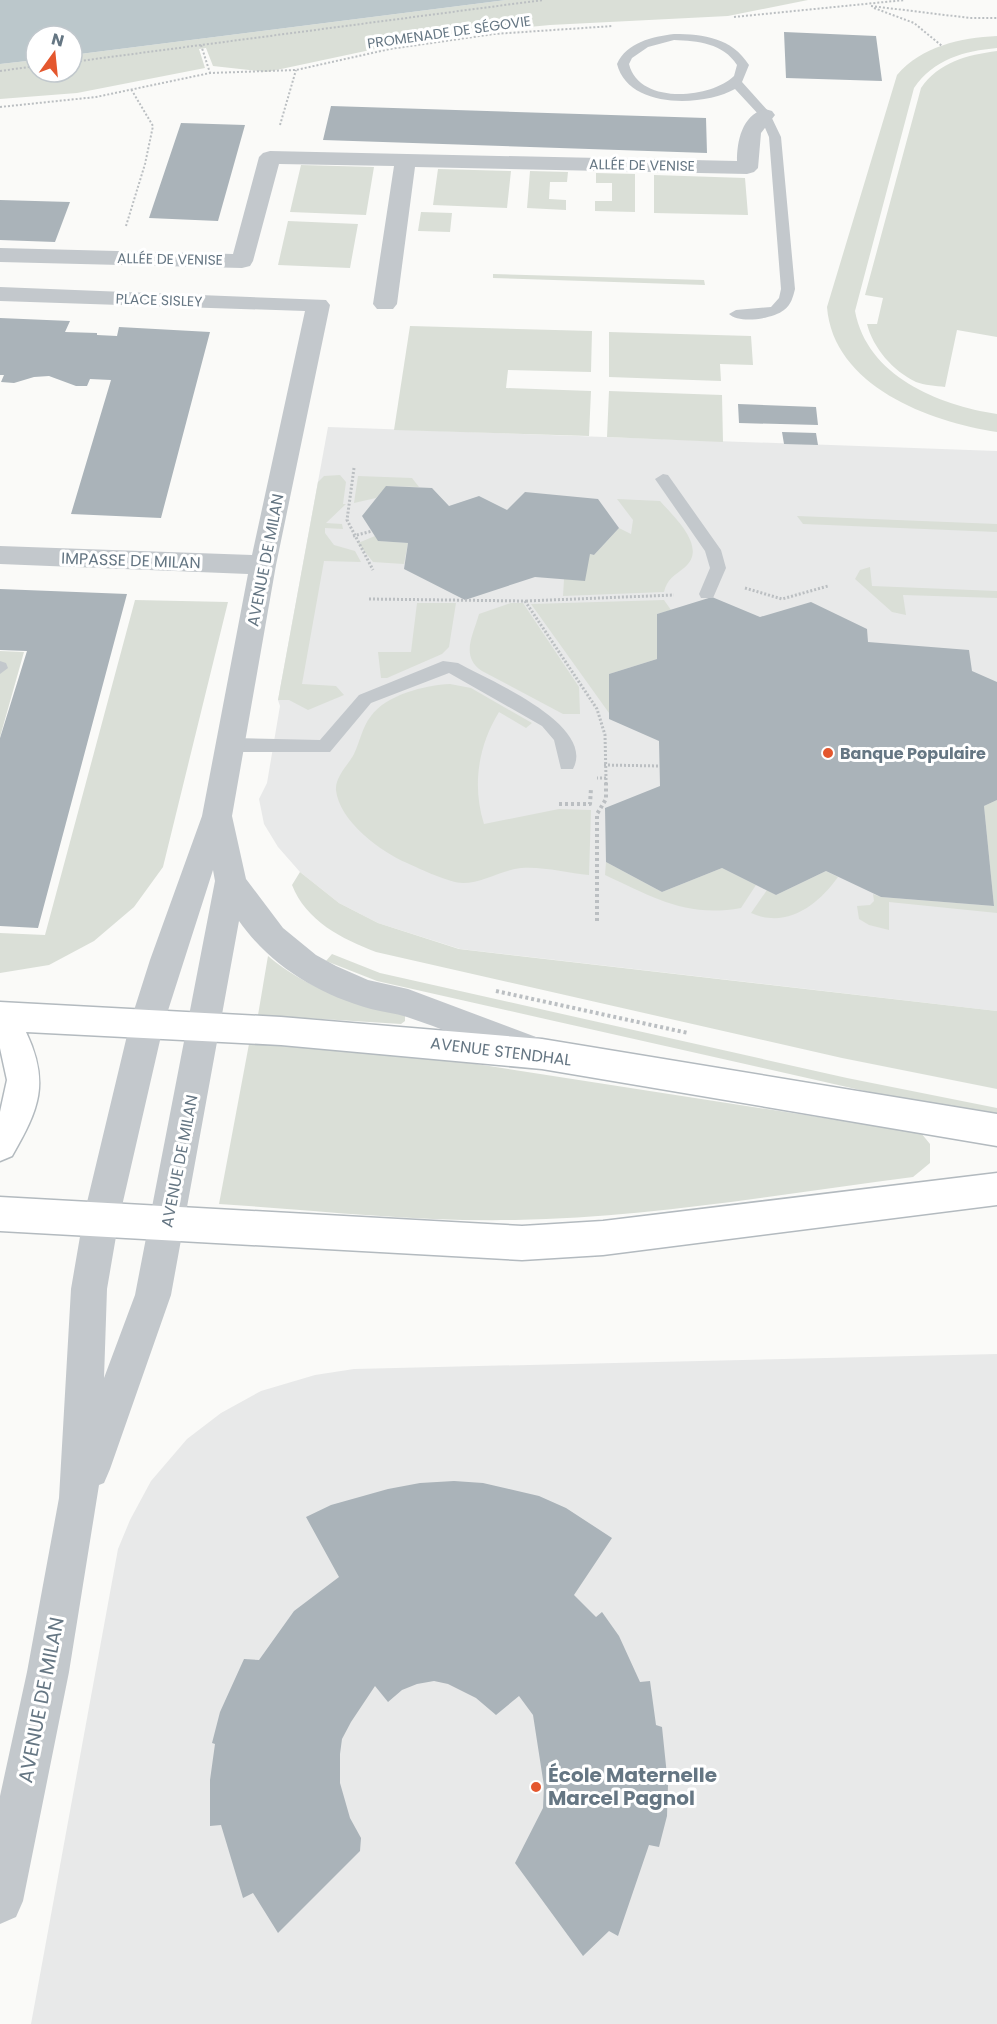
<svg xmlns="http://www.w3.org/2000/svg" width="997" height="2024" viewBox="0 0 997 2024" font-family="Poppins,sans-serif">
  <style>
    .built { fill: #e8e9e9 }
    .green { fill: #dadfd7 }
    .water { fill: #bbc7cb }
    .building { fill: #aab3b9 }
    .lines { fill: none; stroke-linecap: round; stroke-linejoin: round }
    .secondary-casing { stroke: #b3babf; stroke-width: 3 }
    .path-far2 { stroke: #bbbfc2; stroke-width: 2; stroke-dasharray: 2 2; stroke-linecap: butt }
    .path-far1 { stroke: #bbbfc2; stroke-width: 3; stroke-dasharray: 2 2; stroke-linecap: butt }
    .path { stroke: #bbbfc2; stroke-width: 4; stroke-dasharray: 3 3; stroke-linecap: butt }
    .lane { fill: #c3c8cc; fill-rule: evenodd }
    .street { fill: #c3c8cc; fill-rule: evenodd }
    .secondary { fill: #fff; fill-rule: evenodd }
    .poi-dot { fill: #e4572e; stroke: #fff; stroke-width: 2 }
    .labels { text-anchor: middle; stroke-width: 6; stroke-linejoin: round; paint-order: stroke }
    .far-street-label { font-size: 14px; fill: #657683; stroke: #fff }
    .street-label { font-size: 16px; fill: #657683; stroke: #fff }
    .poi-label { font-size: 16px; font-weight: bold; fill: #657683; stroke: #fff; text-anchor: start }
    .near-street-label { font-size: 20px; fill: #657683; stroke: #fff }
    .near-poi-label { font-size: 20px; font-weight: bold; fill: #657683; stroke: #fff; text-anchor: start }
  </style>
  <rect width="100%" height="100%" fill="#fafaf8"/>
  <!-- built -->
  <path class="built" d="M328 427 997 451V1011L460 949 378 923 339 903 300 872 278 847 264 824 259 799 267 783 280 706 278 700Z
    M997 1354V2024H31L118 1549 130 1520 151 1481 187 1439 221 1413 261 1391 315 1375 354 1369Z"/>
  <!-- green -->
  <path class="green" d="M506 0H808L728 16 550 25 436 36 267 72 213 66 206 48 199 49 205 68 77 93 0 99V64L36 60V72H72V55Z
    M997 36V48C964 51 934 59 914 88L855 311C867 376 938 405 997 414V432C930 422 833 386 827 307L897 75C922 46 960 38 997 36Z
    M997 51V337L957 330 945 387C936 386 924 385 916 382 893 371 873 348 867 324H877L883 298 865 295 921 88C939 62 967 55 997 51Z
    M301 165 374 167 366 215 290 212Z
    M438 169 511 171 507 208 433 205Z
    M530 171 568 172 567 182H550L549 199 566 200V210L527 208Z
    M596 173 635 174V212L595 211V201H612V183H596Z
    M654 175 745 178 748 215 654 213Z
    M421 212 452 213 450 232 418 231Z
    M288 221 358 224 350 268 278 265Z
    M493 274 704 280 705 285 493 278Z
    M410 326 592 331 591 372 508 370 506 388 591 391 589 436 394 430Z
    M609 332 751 336 753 365 720 364 721 381 609 377Z
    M609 391 722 395 723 442 607 437Z
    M340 475 346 482 343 504H346L326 523 342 524 343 529 325 528V533L334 545 355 551 361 562 324 561 302 684 336 686 344 695 308 710 289 700H278L318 482 324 476Z
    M358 476 412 478 419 487 387 486 376 498 354 503Z
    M617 499 660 501C674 517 709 548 684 568 675 575 667 579 664 592L563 596 564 579 590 554 594 555 619 528 631 534 633 520Z
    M797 516 997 524V532L803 524Z
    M375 536 379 541 408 543 404 564 373 562 358 543Z
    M870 567 872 586 997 591V598L903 595 906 615 892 612 855 579 860 570Z
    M135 600 228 602 163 867 134 907 94 941 49 965 0 973V933L45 935Z
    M664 600 671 610 657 614V659L609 674V713L531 604Z
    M417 603H456L449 647 442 654 387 678H381L378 652H411Z
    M511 603H523L579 687 580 714H563L482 671C460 656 473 636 479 614Z
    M0 651 24 652 0 737Z
    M450 684 471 688 532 723 526 728 499 712C478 746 472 786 484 824L559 809 591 810 589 875C568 873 542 866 521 868 502 870 482 883 463 883 450 883 420 869 407 863 381 852 339 821 336 790 335 777 348 765 354 754 360 742 362 727 371 716 386 695 425 685 450 684Z
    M997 800V913L889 902V930L869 925 859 919 857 906 870 905 874 901 873 894 881 897 994 906 984 806Z
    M606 862 662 892 722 868 756 885 741 908C686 918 653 897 605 875Z
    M826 871 838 877C818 905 787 929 751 913L767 890 776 895Z
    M300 872 339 903 378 923 459 949 997 1011V1089L842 1058 376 952C342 939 306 921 292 885Z
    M332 954 380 973 847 1078 997 1108V1117L900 1099 377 981 326 961Z
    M268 956C307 989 351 1002 400 1014L405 1016V1021L401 1024 258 1015Z
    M249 1044 361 1051 470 1063 921 1133 930 1144V1163L913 1177C781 1194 648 1218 515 1220 417 1222 316 1210 219 1204Z"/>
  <!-- water -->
  <path class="water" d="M0 0H506L72 55V36H36V60L0 64Z"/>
  <!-- building -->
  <path class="building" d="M784 32 876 36 882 81 786 78Z
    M331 106 706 118 707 153 323 140Z
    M181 123 245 125 218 221 149 218Z
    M0 200 70 202 55 242 0 240Z
    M0 318 70 321 65 332 97 333V335L117 336 119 327 210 332 161 518 71 514 111 380 90 379 87 386H76L49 376 34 377 14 383 1 382 4 375H0Z
    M738 404 816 407 818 425 739 423Z
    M782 432 816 433 818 445 784 444Z
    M386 486 432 488 449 506 479 496 507 510 525 492 598 499 619 528 594 555 590 554 585 581 535 577 465 600 404 569 408 543 378 541 362 516Z
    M0 589 127 594 38 928 0 926V738L27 651 0 650Z
    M712 597 760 617 811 602 867 629 868 642 969 650 972 671 997 682V800L984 806 994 906 881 897 826 871 776 895 722 868 662 892 606 862 605 808 660 786 659 741 609 719V674L657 659V614Z
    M454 1481 483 1483 539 1496 566 1508 612 1538 574 1595 596 1617 602 1612 619 1636 640 1682 650 1681 656 1725 662 1727 668 1785 667 1816 659 1847 649 1845 618 1936 609 1931 583 1956 515 1863 543 1808 544 1786 533 1715 519 1696 496 1715 476 1698 448 1684 434 1681 417 1684 402 1690 388 1702 375 1686 351 1722 342 1739 340 1754V1783L350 1818 361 1838 360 1851 278 1933 253 1893 243 1898 221 1825 210 1826V1780L215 1744 212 1743 220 1712 244 1659 259 1660 294 1611 339 1577 306 1517 331 1505 388 1489 420 1483Z"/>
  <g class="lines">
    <!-- secondary casing -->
    <g class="secondary-casing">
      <path id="secondary" d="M0 1002 281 1017 542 1039 997 1114V1146L542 1069 281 1045 26 1032C50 1083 39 1109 12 1156L0 1161V1112L7 1080 0 1048Z
        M997 1173V1205L603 1255 522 1260 0 1231V1197L522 1226 603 1221Z"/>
    </g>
    <!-- path-far2 -->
    <path class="path-far2" d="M871 6 970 18H997
      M874 8 914 23 942 46
      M734 17 905 0
      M201 45 210 73
      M72 62 543 0
      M0 71 36 66
      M0 107 96 97 210 73 296 70 390 49 494 34 613 26
      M280 125 296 70
      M126 226 145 164 153 126 131 89"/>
    <!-- path-far1 -->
    <path class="path-far1" d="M354 468 347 520 373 570
      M353 536 372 531
      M745 588 782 599 828 586
      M369 599 525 601 597 709 605 735 606 778H597
      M526 601 674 595
      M604 765 660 766
      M606 778V784"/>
    <!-- path -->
    <path class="path" d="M559 804H590L591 788
      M597 921V814L606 799V783
      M496 991 688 1033"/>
    <!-- lane -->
    <path class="lane" d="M674 34C704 34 732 38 749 65L742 82 769 112 781 137 795 289C793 297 791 305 784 310 773 319 739 324 729 314L736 310 771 307 779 298 781 289 769 137 760 116 735 89C703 107 628 109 617 64 627 42 652 37 674 34ZM674 40C698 41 723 43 737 65L734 76C710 99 639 105 629 64L632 58 648 47Z
      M663 474 668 475 721 550 726 568 713 598H701L699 594 710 568 705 551 655 479Z
      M0 661 6 663 8 668 0 674Z
      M443 661 458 663C486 679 597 724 573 769H561L554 740 542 726 449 673 371 703 330 752H231L225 750 222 745 225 740 231 738 320 740 359 695Z"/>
    <!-- street -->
    <path class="street" d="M765 109 772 111 775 115 761 133 758 168 754 172 747 174 415 167 397 304 393 309H377L373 304 394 166 279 164 253 261 250 266 242 268 0 262V248L233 254 259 157 263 153 270 151 737 161C737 141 742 115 765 109Z
      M0 287 326 300 330 305 276 565 232 816 246 879 283 928 316 955 336 966 368 980 408 989 544 1040 549 1050 544 1060 532 1065C490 1049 449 1031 407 1017 395 1013 383 1012 371 1009 318 994 271 966 239 921L171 1295 110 1469 104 1483 99 1485 69 1672 23 1901 16 1917 0 1924V1796L27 1672 59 1498 71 1289 83 1219 130 1023 150 960 202 816 248 574 0 564V546L252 555 305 311 0 301ZM213 870 215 881 135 1295 104 1378 107 1289 119 1219 164 1023Z"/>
    <!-- secondary -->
    <use href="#secondary" class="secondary"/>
  </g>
  <!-- markers -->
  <g class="poi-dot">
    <circle cx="828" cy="753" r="6"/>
    <circle cx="536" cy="1787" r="6"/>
  </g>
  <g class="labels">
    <!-- far-street labels -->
    <g class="far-street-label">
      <text transform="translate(449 32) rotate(-8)" y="5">PROMENADE DE SÉGOVIE</text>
      <text transform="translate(642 165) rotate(1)" y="5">ALLÉE DE VENISE</text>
      <text transform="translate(170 259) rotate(1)" y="5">ALLÉE DE VENISE</text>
      <text transform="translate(159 300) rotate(2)" y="5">PLACE SISLEY</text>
    </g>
    <!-- street labels -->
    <g class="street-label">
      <text transform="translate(131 560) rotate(2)" y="6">IMPASSE DE MILAN</text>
      <text transform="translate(265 560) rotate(-79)" y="6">AVENUE DE MILAN</text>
      <text transform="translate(501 1051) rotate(7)" y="6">AVENUE STENDHAL</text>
      <text transform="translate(179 1161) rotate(-79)" y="6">AVENUE DE MILAN</text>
    </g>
    <!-- poi labels -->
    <g class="poi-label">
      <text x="840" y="759">Banque Populaire</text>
    </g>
    <!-- near-street labels -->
    <g class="near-street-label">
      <text transform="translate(41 1700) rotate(-79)" y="7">AVENUE DE MILAN</text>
    </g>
    <!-- near-poi labels -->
    <g class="near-poi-label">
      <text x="548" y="1782">École Maternelle<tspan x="548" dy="23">Marcel Pagnol</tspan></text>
    </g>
  </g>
  <!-- north arrow -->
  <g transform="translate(54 54) rotate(15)"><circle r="28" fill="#ffffff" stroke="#c1c8cd" stroke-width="1.5"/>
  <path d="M0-4.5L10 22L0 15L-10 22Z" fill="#e4572e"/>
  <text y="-9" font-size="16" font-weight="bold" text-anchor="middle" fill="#657683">N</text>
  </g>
</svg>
